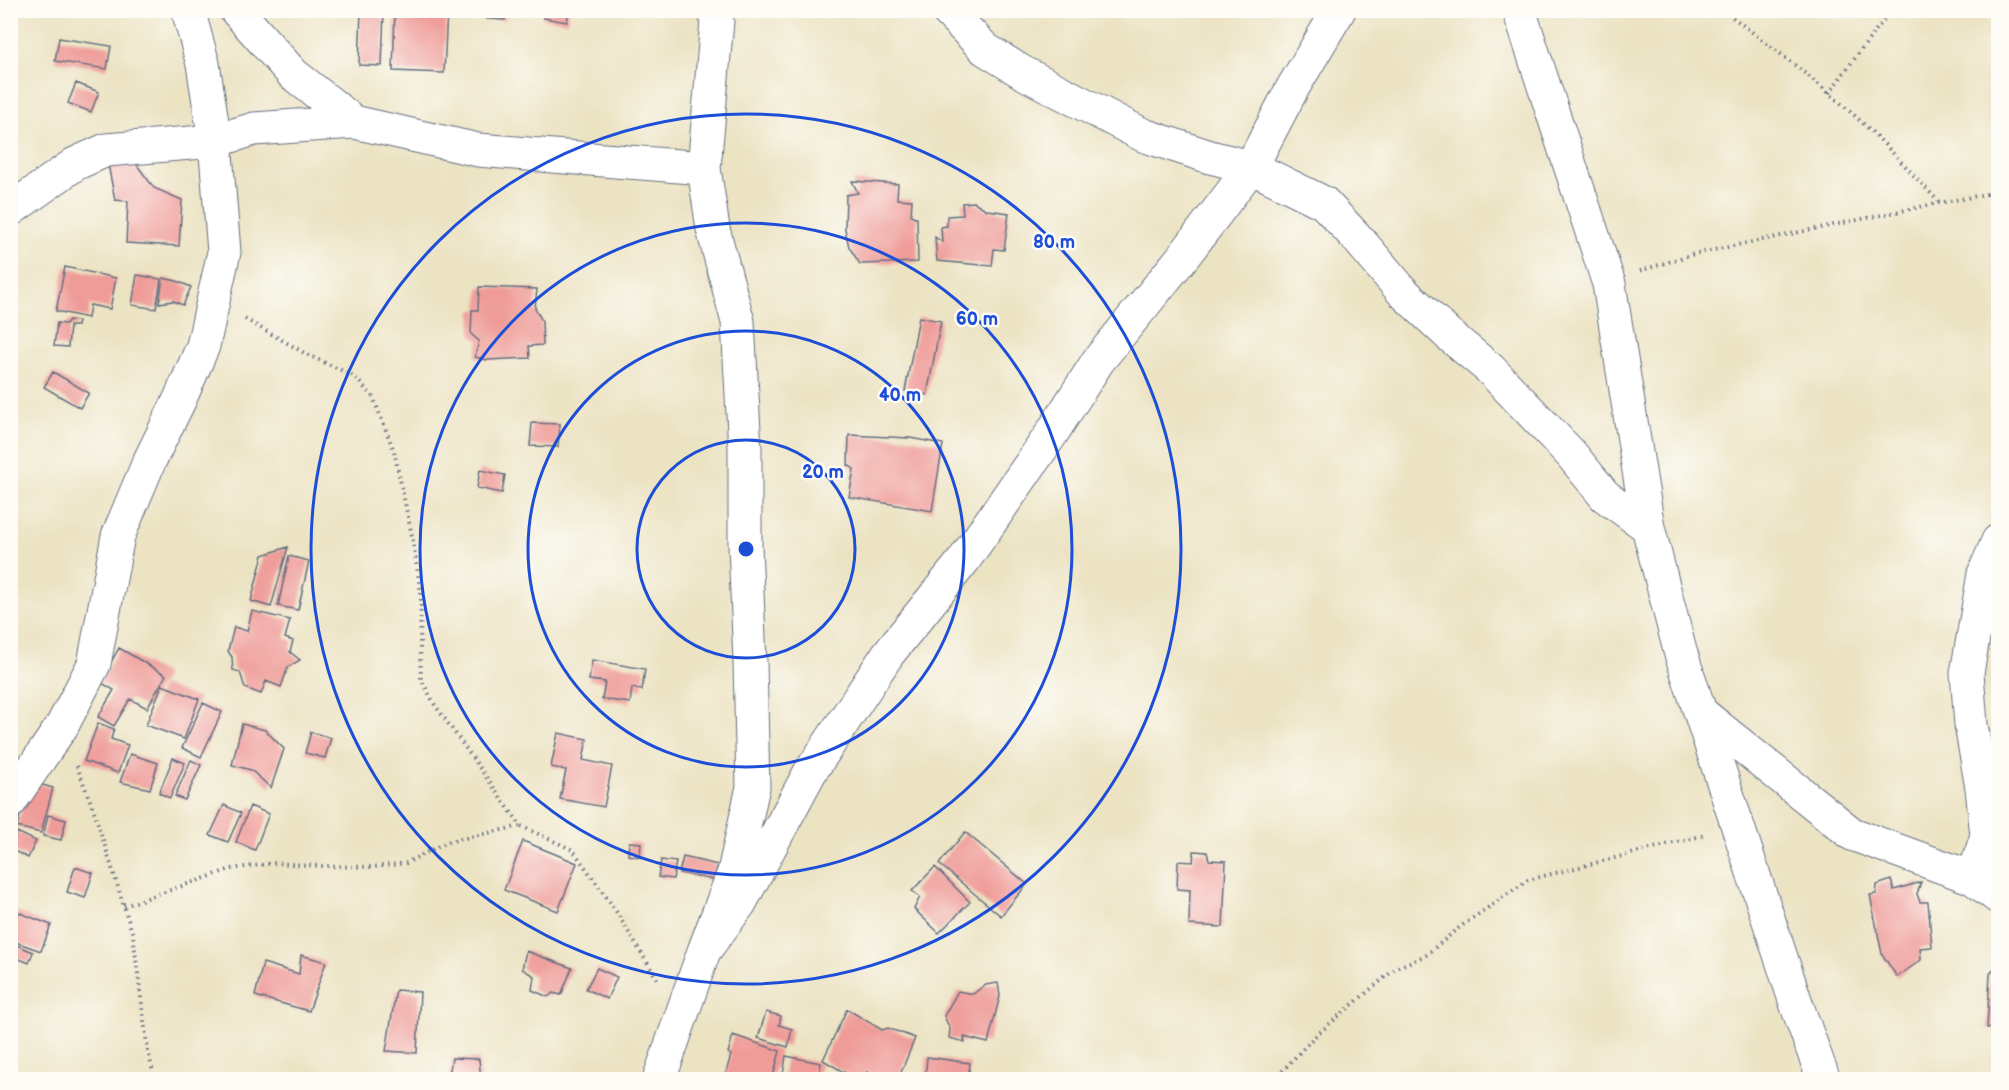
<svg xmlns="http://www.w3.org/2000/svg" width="2009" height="1090" viewBox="0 0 2009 1090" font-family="'Balsamiq Sans',sans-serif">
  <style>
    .building { fill: #ef9c99 }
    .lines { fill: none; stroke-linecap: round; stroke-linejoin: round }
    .street-casing { stroke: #646e81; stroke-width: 35 }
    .path { stroke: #646e81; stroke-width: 4; stroke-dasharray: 1.5 4.5; stroke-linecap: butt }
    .street { stroke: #fff; stroke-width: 33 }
    .ring { fill: none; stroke: #1d4ed8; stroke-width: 3 }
    .centre { fill: #1d4ed8; stroke: #fdfcf7; stroke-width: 3 }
    .ring-label { font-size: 18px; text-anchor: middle; font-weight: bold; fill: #1d4ed8; stroke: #fdfcf7; stroke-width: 5; stroke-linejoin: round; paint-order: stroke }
  </style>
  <rect width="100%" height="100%" fill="#fdfcf7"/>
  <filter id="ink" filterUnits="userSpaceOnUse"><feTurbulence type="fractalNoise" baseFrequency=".0167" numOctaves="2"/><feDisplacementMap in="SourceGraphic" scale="12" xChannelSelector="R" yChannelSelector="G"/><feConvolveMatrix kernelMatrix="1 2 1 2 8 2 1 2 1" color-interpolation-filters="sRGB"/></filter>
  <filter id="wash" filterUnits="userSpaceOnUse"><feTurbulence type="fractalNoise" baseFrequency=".008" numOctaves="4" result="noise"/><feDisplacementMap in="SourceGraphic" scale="24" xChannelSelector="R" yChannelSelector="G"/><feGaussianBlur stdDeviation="1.35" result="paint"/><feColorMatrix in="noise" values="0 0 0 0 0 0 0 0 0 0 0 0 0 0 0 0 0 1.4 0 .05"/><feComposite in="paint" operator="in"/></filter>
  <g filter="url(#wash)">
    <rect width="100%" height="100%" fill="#ece3c3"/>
    <g id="blocks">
      <!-- building -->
      <path class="building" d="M361 10H384L382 66 359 65Z
        M395 10H447L444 73 393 71Z
        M488 10H506L505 20 487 19Z
        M544 10H569L567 22 543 18Z
        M59 38 111 46 107 69 55 61Z
        M76 83 99 92 91 112 68 103Z
        M107 159 134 161 154 188 182 200 179 246 126 243 128 201 115 200Z
        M852 181 898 184 897 199 912 200 911 215 917 218 918 262 860 264 849 247 845 229 846 195 858 193Z
        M974 202 987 210 1009 213 1004 250 994 249 992 266 937 261 935 237 942 242 941 227 947 226V216L963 215 962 203Z
        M65 267 116 278 110 309 90 305 88 318 56 311Z
        M137 275 161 279 156 309 132 305Z
        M163 278 177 281 191 287 183 305 173 301 159 303Z
        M479 287 537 289 535 308 542 321 543 345 529 346 530 358 487 360 475 357 479 341 471 334 472 310H478Z
        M919 317 941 321 927 395 905 391Z
        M69 320 78 321 77 326H70L68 347 54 346 57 323 66 324Z
        M53 372 89 393 80 408 44 387Z
        M532 423 560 424 558 447 530 446Z
        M849 435 910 438 943 444 932 511 849 497 854 469 848 465Z
        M480 470 505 475 502 493 477 488Z
        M288 547 271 607 251 601 263 555Z
        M289 556 309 561 298 610 278 606Z
        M252 611 290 620 285 638 293 641 290 652 300 660 288 667 281 687 266 681 261 694 245 688 240 672 233 670 232 657 228 651 234 627 247 631Z
        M119 648 166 675 147 708 130 699 114 726 98 717 114 690 100 682Z
        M592 660 645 669 642 690 632 688 630 703 602 699 605 682 589 680Z
        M162 685 199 699 184 739 146 725Z
        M203 703 222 712 201 757 182 748Z
        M98 723 114 729 111 739 128 745 118 773 84 761Z
        M242 724 265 730 284 749 271 788 251 770 232 765Z
        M311 732 331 738 325 758 305 753Z
        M558 733 587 739 583 760 612 766 604 807 560 799 566 770 551 767Z
        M130 754 158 763 150 789 120 782Z
        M173 758 185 763 170 798 159 793Z
        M191 760 201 765 185 800 175 796Z
        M29 781 53 788 41 833 17 827Z
        M224 805 241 813 228 842 210 835Z
        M250 806 269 814 255 850 236 842Z
        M48 815 66 820 61 840 43 836Z
        M17 832 36 841 28 858 10 849Z
        M965 832 1027 884 1001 916 939 864Z
        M523 841 577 863 558 911 504 890Z
        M629 842 641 843 640 857 628 855Z
        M1194 851 1207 852 1209 860 1226 861 1223 927 1189 925 1190 890 1177 889 1178 861 1193 862Z
        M683 857 718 865 714 880 679 873Z
        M661 860 676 862 673 879 658 877Z
        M75 867 93 873 85 898 67 892Z
        M935 867 970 902 939 933 914 909 920 897 912 891Z
        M1891 880 1894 890 1921 882 1917 894 1920 902H1928L1932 947 1920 948 1921 960 1897 977 1882 954 1870 895 1876 894 1877 885Z
        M10 909 51 925 41 951 10 940Z
        M10 942 33 952 29 963 10 955Z
        M526 951 572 968 561 995 553 993 548 997 532 990 534 976 522 969Z
        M301 955 326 962 309 1011 255 996 263 963 299 974Z
        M1998 963V1028H1987L1990 974Z
        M597 968 617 977 607 999 586 989Z
        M998 983 1000 996 988 1043 964 1037 965 1042 949 1038 950 1029 944 1016 958 991 973 994 985 985Z
        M396 990 420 992 417 1053 386 1051Z
        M847 1009 882 1030 888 1028 915 1038 898 1080H880L867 1072 863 1080H857L823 1060Z
        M766 1012 781 1016 779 1025 792 1029 788 1047 758 1038Z
        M733 1035 780 1051 772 1080H724L731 1055 728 1053Z
        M786 1056 821 1063 818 1080 783 1075Z
        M927 1057 970 1063 968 1080H925Z
        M452 1058 479 1059 481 1080H448Z"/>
    </g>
  </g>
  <g filter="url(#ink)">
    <use href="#blocks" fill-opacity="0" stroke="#646e81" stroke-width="1.5"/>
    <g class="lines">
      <!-- street casing -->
      <g class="street-casing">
        <path id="street" d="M236 10 293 74 354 122 478 150 704 168
          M947 10 985 49 1022 72 1097 111 1143 135 1210 157 1251 167 1324 203 1358 239 1403 292 1449 335 1490 369 1571 454 1605 496 1648 527
          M1519 10 1609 284 1648 527 1680 651 1797 1006 1824 1080
          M10 210 75 164 106 150 215 141 254 129 354 122
          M1700 712 1852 834 1973 878 1998 897
          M10 802 62 726 94 664 118 536 149 462 180 399 203 346 224 252 215 141 203 64 188 10
          M1973 878 1987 836 1982 788 1971 725 1967 673 1984 574 1998 541
          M704 951 740 903 809 774 888 654 964 560 1050 436 1098 361 1186 253 1251 167 1292 89 1339 10
          M659 1080 704 951 734 872 753 787 750 662 745 546V450L738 322 713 229 704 168 717 21 715 10"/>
      </g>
      <!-- path -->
      <path class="path" d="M1723 10C1772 47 1821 84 1866 126 1891 150 1915 177 1939 202
        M1829 93 1891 10
        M1640 271 1690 255 1939 203 1998 192
        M245 319 308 355 354 376 373 397 394 451 412 536 421 593 420 648 421 679 435 705 521 826 573 850 614 908 657 979
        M77 766 95 814 133 935 148 1051 155 1080
        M124 906 231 869 275 863 321 866 374 867 406 863 447 842 520 826
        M1274 1080 1314 1037 1396 968 1426 955 1460 927 1528 880 1705 835"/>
      <!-- street -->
      <use href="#street" class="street"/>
    </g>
  </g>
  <!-- distance rings -->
  <g class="ring">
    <circle cx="746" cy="549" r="109"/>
    <circle cx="746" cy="549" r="218"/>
    <circle cx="746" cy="549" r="326"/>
    <circle cx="746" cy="549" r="435"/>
  </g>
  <circle cx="746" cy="549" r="9" class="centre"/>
  <g class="ring-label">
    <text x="1054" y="248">80 m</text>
    <text x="977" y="325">60 m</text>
    <text x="900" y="401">40 m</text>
    <text x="823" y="478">20 m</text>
  </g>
  <!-- margin -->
  <rect width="2009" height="1090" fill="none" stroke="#fdfcf7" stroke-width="36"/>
</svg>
